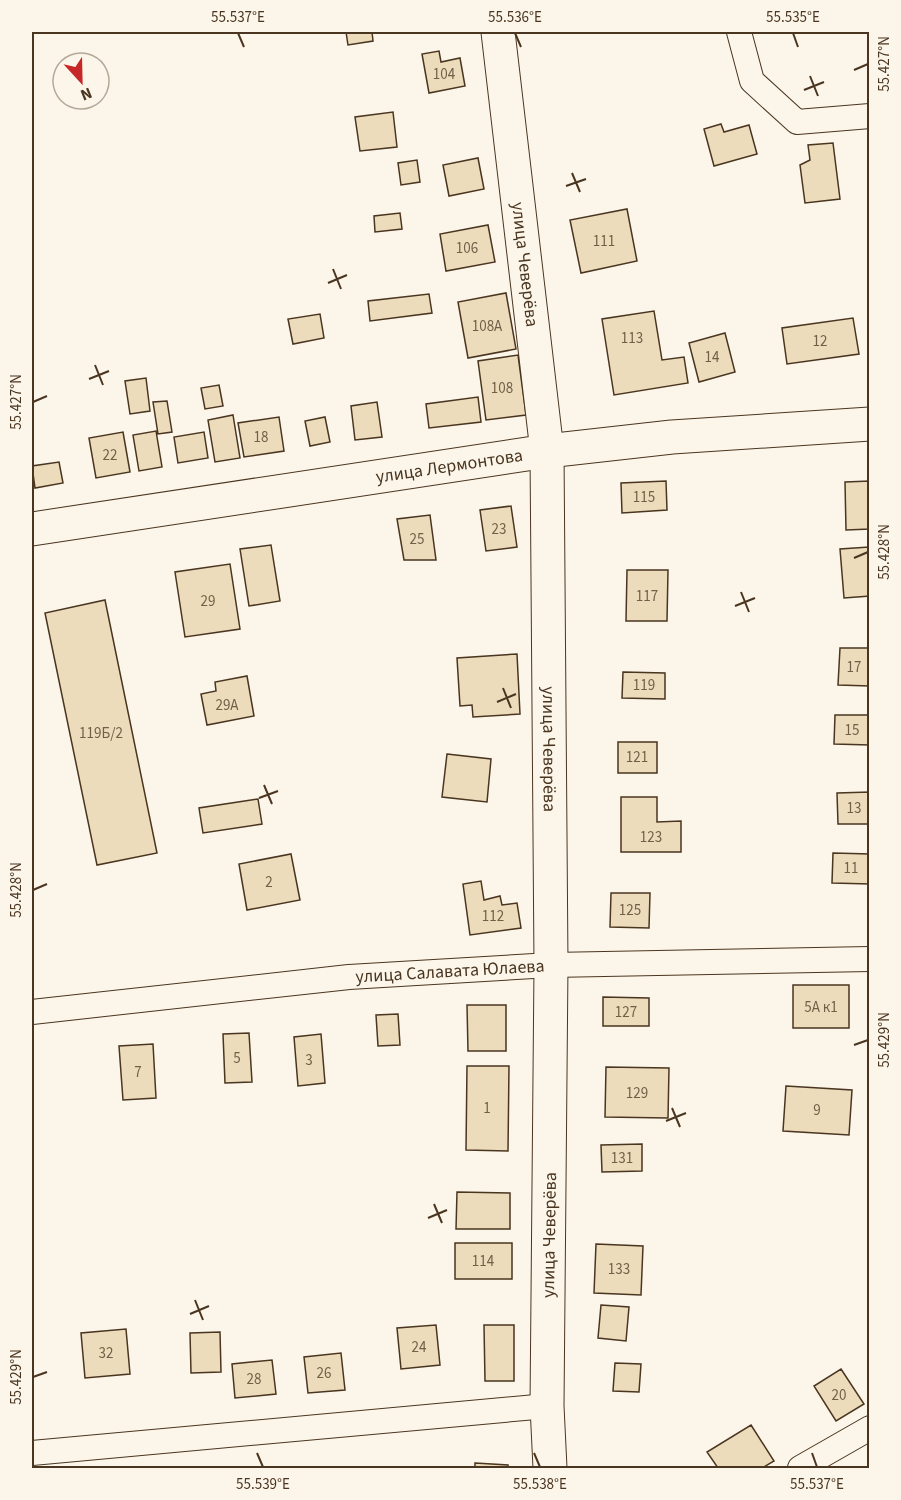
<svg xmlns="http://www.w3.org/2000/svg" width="901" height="1500" viewBox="0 0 901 1500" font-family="'Source Sans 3',sans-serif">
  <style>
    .building { fill: #ecdcbc; stroke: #4a3520; stroke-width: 1.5 }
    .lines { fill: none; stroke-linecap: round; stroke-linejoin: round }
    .street-casing { stroke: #4a3520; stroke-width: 26 }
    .secondary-casing { stroke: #4a3520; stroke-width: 35 }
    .street { stroke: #fbf6e9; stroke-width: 24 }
    .secondary { stroke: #fbf6e9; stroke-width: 33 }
    .ticks { fill: none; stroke: #4a3520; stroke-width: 2 }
    .labels { text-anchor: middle; stroke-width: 4.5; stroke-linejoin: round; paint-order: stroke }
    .number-label { font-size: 15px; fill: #725f47 }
    .street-label { font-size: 18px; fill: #4a3520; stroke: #fbf6e9 }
    .neatline { fill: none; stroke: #4a3520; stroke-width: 2 }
    .ticks-label { font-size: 15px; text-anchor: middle; fill: #4a3520 }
  </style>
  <rect width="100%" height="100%" fill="#fbf6e9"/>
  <!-- building -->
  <path class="building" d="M346 32H372L373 41 348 45Z
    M439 51 441 62 460 58 465 86 429 93 422 54Z
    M393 112 397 147 360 151 355 117Z
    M721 124 724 132 749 125 757 154 714 166 704 129Z
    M833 143 840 199 805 203 800 165 810 160 808 145Z
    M478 158 484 189 449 196 443 165Z
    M417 160 420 182 401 185 398 163Z
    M627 209 637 261 581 273 570 220Z
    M400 213 402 229 375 232 374 216Z
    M488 225 495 262 446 271 440 234Z
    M506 293 516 349 468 358 458 302Z
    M429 294 432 313 370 321 368 301Z
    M654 311 662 360 684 357 688 383 614 395 602 319Z
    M320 314 324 338 293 344 288 319Z
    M853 318 859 354 787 364 782 328Z
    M725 333 735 372 699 382 689 343Z
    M518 355 526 415 486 420 478 361Z
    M146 378 150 411 130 414 125 381Z
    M219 385 223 406 205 409 201 388Z
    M478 397 481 422 429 428 426 404Z
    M167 401 172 432 158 434 153 402Z
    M377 402 382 437 355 440 351 406Z
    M233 415 240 458 215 462 208 420Z
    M279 417 284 451 244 457 238 423Z
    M325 417 330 442 310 446 305 421Z
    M156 431 162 467 139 471 133 435Z
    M123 432 130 472 96 478 89 438Z
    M204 432 208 458 178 463 174 437Z
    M59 462 63 483 35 488 32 466Z
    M666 481 667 510 622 513 621 483Z
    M870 481V529L846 530 845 482Z
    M511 506 517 547 486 551 480 510Z
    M430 515 436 560H404L397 519Z
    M271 545 280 601 249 606 240 549Z
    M869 547 870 596 844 598 840 549Z
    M230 564 240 629 185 637 175 572Z
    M627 570H668L667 621H626Z
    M105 600 157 853 97 865 45 613Z
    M840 648H870V686L838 685Z
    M517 654 520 714 473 717 472 705 460 706 457 658Z
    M623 672 665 673V699L622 698Z
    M247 676 254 716 207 725 201 694 216 691 215 682Z
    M835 715H870V745L834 744Z
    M618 742H657V773H618Z
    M447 754 491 759 487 802 442 797Z
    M870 792V824H838L837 793Z
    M621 797H657V822L681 821V852H621Z
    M258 799 262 824 203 833 199 808Z
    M833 853 870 854V884L832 883Z
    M291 854 300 900 247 910 239 864Z
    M481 881 484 900 500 896 502 905 517 903 521 928 470 935 463 884Z
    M611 893H650L649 928 610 927Z
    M793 985H849V1028H793Z
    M603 997 649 998V1026H603Z
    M467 1005H506V1051H468Z
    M398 1014 400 1045 378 1046 376 1015Z
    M249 1033 252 1082 225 1083 223 1034Z
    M321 1034 325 1083 298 1086 294 1037Z
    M153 1044 156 1098 123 1100 119 1046Z
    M467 1066H509L508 1151 466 1150Z
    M606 1067 669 1068 668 1118 605 1117Z
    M786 1086 852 1090 849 1135 783 1131Z
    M642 1144V1171L602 1172 601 1145Z
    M457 1192 510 1193V1229H456Z
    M455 1243H512V1279H455Z
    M596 1244 643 1246 641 1295 594 1293Z
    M601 1305 629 1307 626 1341 598 1338Z
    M436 1325 440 1365 401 1369 397 1328Z
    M484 1325H514V1381H485Z
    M126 1329 130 1374 85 1378 81 1333Z
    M220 1332 221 1372 191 1373 190 1333Z
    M341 1353 345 1390 308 1393 304 1357Z
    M272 1360 276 1394 235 1398 232 1364Z
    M615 1363 641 1364 639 1392 613 1391Z
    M841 1369 864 1404 836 1421 814 1386Z
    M751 1425 774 1461 762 1468H718L707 1452Z
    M475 1463 508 1465V1468H475Z"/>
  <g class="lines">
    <!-- street casing -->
    <g class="street-casing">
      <g id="street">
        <path d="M739 32 752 81 797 122 870 116"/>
        <path id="s1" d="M32 1012 349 977 551 965 870 959"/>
        <path d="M32 1453 547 1406"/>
        <path d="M800 1468 870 1428"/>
      </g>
    </g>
    <!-- secondary casing -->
    <g class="secondary-casing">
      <g id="secondary">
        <path id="s2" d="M498 32 547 451 551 965 547 1406 550 1468"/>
        <path id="s3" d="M32 529 547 451 672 437 870 424"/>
      </g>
    </g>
    <!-- street -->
    <use href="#street" class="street"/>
    <!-- secondary -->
    <use href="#secondary" class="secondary"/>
  </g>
  <!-- ticks -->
  <path class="ticks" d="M238 33 244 47M515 33 521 47M793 33 798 47M854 70 868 64M810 76 818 96M804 90 824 82M572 173 580 192M566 186 586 179M333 269 341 289M328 283 347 275M95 365 103 385M89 379 109 371M33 402 47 396M854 558 868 552M741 592 749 612M735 606 755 598M503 688 511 708M497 702 516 694M264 785 272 804M259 798 278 791M33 890 47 884M854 1045 868 1040M672 1108 680 1127M666 1121 686 1113M434 1204 442 1223M428 1218 447 1210M195 1300 203 1320M190 1314 209 1306M33 1377 47 1372M257 1453 263 1467M534 1453 540 1467M812 1453 817 1467"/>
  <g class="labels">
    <!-- number labels -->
    <g class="number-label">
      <text x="444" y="79">104</text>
      <text x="604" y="246">111</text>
      <text x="467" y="253">106</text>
      <text x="487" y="331">108А</text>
      <text x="632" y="343">113</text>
      <text x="820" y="346">12</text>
      <text x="712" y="362">14</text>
      <text x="502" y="393">108</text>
      <text x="261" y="442">18</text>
      <text x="110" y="460">22</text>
      <text x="644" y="502">115</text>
      <text x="499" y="534">23</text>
      <text x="417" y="544">25</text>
      <text x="647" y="601">117</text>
      <text x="208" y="606">29</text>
      <text x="854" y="672">17</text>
      <text x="644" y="690">119</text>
      <text x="227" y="710">29А</text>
      <text x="852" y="735">15</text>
      <text x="101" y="738">119Б/2</text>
      <text x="637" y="762">121</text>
      <text x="854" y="813">13</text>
      <text x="651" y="842">123</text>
      <text x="851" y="873">11</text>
      <text x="269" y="887">2</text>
      <text x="630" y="915">125</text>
      <text x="493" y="921">112</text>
      <text x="821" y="1012">5А к1</text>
      <text x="626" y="1017">127</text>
      <text x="237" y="1063">5</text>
      <text x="309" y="1065">3</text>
      <text x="138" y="1077">7</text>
      <text x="637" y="1098">129</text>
      <text x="487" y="1113">1</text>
      <text x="817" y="1115">9</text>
      <text x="622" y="1163">131</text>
      <text x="483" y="1266">114</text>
      <text x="619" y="1274">133</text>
      <text x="419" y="1352">24</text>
      <text x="106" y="1358">32</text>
      <text x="324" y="1378">26</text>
      <text x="254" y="1384">28</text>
      <text x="839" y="1400">20</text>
    </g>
    <!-- street labels -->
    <g class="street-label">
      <text dy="6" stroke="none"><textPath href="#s2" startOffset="234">улица Чеверёва</textPath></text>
      <text dy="6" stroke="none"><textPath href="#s3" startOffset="422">улица Лермонтова</textPath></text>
      <text dy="6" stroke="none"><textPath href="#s2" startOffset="720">улица Чеверёва</textPath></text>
      <text dy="6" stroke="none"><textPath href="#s1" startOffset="420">улица Салавата Юлаева</textPath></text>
      <text transform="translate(549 1235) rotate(-89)" y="6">улица Чеверёва</text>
    </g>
  </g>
  <!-- border -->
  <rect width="901" height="1500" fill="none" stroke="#fbf6e9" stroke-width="66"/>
  <!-- north arrow -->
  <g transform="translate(81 81) rotate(158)"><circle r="28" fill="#fbf6e9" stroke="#b4a999" stroke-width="1.5"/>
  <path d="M0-4.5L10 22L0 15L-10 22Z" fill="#c62828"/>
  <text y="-9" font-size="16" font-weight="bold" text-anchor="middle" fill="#4a3520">N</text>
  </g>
  <rect x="33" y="33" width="835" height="1434" class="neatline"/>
  <g class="ticks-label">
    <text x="238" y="22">55.537°E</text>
    <text x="515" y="22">55.536°E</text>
    <text x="793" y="22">55.535°E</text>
    <text transform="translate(884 64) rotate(-90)" y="5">55.427°N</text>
    <text transform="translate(16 402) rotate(-90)" y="5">55.427°N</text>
    <text transform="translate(884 552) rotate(-90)" y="5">55.428°N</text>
    <text transform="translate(16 890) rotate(-90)" y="5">55.428°N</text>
    <text transform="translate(884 1040) rotate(-90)" y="5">55.429°N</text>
    <text transform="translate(16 1377) rotate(-90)" y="5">55.429°N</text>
    <text x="263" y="1489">55.539°E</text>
    <text x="540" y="1489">55.538°E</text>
    <text x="817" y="1489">55.537°E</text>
  </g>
</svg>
